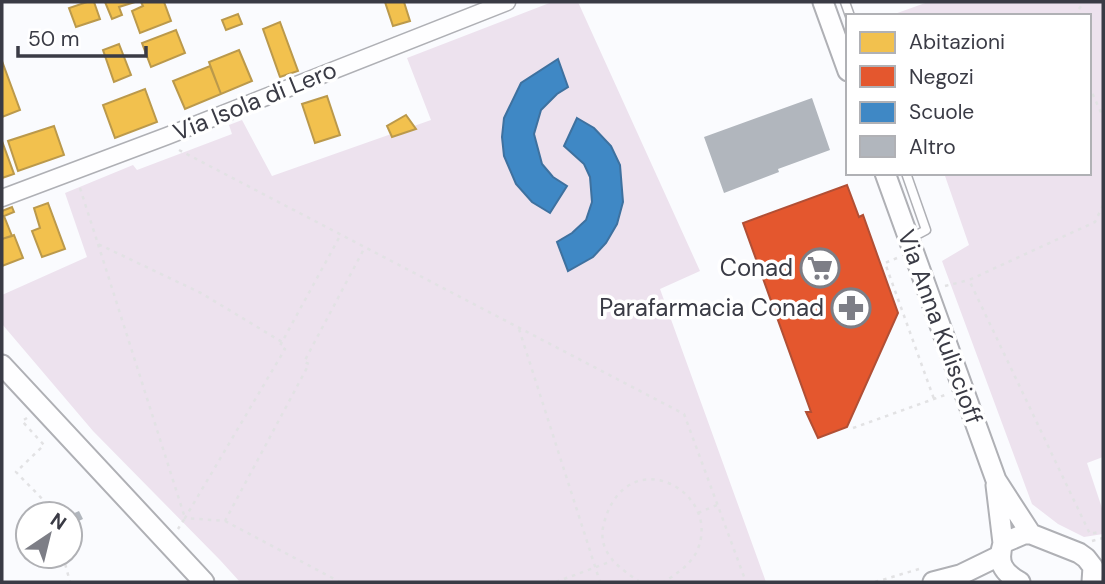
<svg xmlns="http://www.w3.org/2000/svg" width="1105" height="584" viewBox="0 0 1105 584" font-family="'DM Sans',sans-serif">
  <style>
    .green { fill: #ede2ee }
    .homes { fill: #f2c14e; stroke: #bb994b; stroke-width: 2 }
    .shops { fill: #e4572e; stroke: #b14f35; stroke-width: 2 }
    .schools { fill: #3f88c5; stroke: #3e719f; stroke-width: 2 }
    .building { fill: #b1b6bd }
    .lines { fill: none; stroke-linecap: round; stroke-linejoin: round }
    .service-casing { stroke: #afb0b5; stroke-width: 11 }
    .minor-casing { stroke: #afb0b5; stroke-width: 19 }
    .tertiary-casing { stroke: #afb0b5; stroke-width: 23 }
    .path { stroke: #e2e2e4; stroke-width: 2.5; stroke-dasharray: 3.5 5; stroke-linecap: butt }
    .service { stroke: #fefeff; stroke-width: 8 }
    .minor { stroke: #fefeff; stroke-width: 16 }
    .tertiary { stroke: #fefeff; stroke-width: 19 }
    .labels { text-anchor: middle; stroke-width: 7; stroke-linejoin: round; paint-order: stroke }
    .street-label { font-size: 24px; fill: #3a3b45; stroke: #fff }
    .poi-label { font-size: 24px; fill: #3a3b45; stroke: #fff; text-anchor: end }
  </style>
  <rect width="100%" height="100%" fill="#fafbfe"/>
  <!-- green -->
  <path class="green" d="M552 2H578L700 271 660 289 766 582H240L220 560 93 431 2 324V295L87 257 65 193 133 165 137 170 232 134 229 125 242 120 272 176 431 120 407 58Z
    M928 2H1103V457L1087 463 1103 511V534L1084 537 1058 524 1032 504 942 261 969 245 944 173H1089V16H889Z"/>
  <!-- homes -->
  <path class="homes" d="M87 2H94L100 19 76 27 69 8Z
    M105 2H135L119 7 122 15 112 19Z
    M141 2H164L171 21 140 33 132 11 143 6Z
    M385 2H404L410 21 393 26Z
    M238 14 242 24 226 30 222 20Z
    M280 22 298 71 280 77 263 29Z
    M176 30 185 53 151 67 142 43Z
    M119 44 131 75 114 82 103 50Z
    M239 50 252 81 221 94 209 62Z
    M2 61 20 110 2 117Z
    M210 66 221 94 185 109 173 81Z
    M145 89 157 122 115 138 103 105Z
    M327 96 340 135 315 143 302 104Z
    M406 115 416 129 392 137 387 126Z
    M54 126 64 155 18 171 8 141Z
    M2 141 14 174 2 178Z
    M48 203 65 249 42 257 32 231 40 228 34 208Z
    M12 207 14 212 4 216 12 236 2 239V211Z
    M14 235 23 258 2 266V239Z"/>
  <!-- shops -->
  <path class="shops" d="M847 185 859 217 863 215 898 313 847 427 818 438 806 412H811L743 223Z"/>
  <!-- schools -->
  <path class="schools" d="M558 59 568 87 557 94 541 110 534 134 542 164 553 177 567 186 550 213 532 202 516 184 504 156 502 137 504 118 521 83Z
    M577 118 594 128 611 146 620 165 623 202 617 224 606 243 593 257 568 271 557 242 572 233 586 220 592 202 590 177 584 164 564 146Z"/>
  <!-- building -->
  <path class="building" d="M812 98 830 150 778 169 779 172 724 193 704 137Z
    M79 511 83 519 70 525V515Z"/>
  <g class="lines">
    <!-- service casing -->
    <g class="service-casing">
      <path id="service" d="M845 2 850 16
        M906 173 926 230 909 239"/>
    </g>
    <!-- minor casing -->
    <g class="minor-casing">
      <path id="minor" d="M2 198 167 136 507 2"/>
    </g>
    <!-- tertiary casing -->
    <g class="tertiary-casing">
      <path id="tertiary" d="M823 2 848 71
        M885 173 996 480 1031 534
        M2 365 204 582
        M996 485 1003 543
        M933 582 960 575 999 556
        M1020 582C1002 572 997 562 1003 543L1024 534H1031L1079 553 1086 558 1093 567 1092 582"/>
    </g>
    <!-- path -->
    <path class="path" d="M1074 16 1084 2
      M1089 86 1103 117
      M179 150 684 414 746 582
      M80 188 98 244 201 293 282 342 340 236
      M1103 205 1095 222 969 280 1090 534 1103 531
      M98 244 185 518 178 529
      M897 258 885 263 934 399
      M945 286 969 280
      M519 329 600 582
      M282 342 280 346 285 349 185 518 225 521 309 364 304 362 364 249
      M27 418 22 421 44 445 16 472 57 514
      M853 428 945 395
      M698 513 717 505
      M225 521 340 582
      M1092 541 1103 538
      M63 556 70 582
      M556 582 612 561
      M640 582C619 568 596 552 604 523 627 438 726 493 696 553 689 566 676 574 664 582
      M875 582 919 569"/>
    <!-- service -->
    <use href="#service" class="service"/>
    <!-- minor -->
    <use href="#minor" class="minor"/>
    <!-- tertiary -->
    <use href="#tertiary" class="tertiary"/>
  </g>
  <!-- icons -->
  <defs>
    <g id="supermarket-ring" transform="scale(2.0125)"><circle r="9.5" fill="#fff" stroke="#7d7e86" stroke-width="1.5"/><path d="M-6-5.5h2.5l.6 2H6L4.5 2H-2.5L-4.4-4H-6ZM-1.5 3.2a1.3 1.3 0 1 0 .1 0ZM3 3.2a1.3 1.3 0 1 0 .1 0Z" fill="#7d7e86"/></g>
    <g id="pharmacy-ring" transform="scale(2.0125)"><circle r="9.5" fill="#fff" stroke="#7d7e86" stroke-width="1.5"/><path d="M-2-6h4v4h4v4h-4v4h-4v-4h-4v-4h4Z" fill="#7d7e86"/></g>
  </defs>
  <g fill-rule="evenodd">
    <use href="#supermarket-ring" x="820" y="268"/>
    <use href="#pharmacy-ring" x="851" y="308"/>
  </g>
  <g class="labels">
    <!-- street labels -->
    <g class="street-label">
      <text transform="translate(255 101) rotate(-22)" y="8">Via Isola di Lero</text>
      <text transform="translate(940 327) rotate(70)" y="8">Via Anna Kuliscioff</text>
    </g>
    <!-- poi labels -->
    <g class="poi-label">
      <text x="793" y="276">Conad</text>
      <text x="824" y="316">Parafarmacia Conad</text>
    </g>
  </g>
  <!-- border -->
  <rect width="1105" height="584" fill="none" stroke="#3a3b45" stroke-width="7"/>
  <!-- legend -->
  <rect x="846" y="14" width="245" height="161" fill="#ffffff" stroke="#b0b1b5" stroke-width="2"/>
  <rect x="860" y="32" width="35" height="21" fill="#f2c14e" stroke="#b0b1b5" stroke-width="2"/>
  <text x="909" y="49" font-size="21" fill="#3a3b45">Abitazioni</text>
  <rect x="860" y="66" width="35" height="21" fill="#e4572e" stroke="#b0b1b5" stroke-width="2"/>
  <text x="909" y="84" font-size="21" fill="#3a3b45">Negozi</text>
  <rect x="860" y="102" width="35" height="21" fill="#3f88c5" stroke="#b0b1b5" stroke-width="2"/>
  <text x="909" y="119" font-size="21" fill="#3a3b45">Scuole</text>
  <rect x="860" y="136" width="35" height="21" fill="#b1b6bd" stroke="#b0b1b5" stroke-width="2"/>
  <text x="909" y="154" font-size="21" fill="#3a3b45">Altro</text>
  <!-- north arrow -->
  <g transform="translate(49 535) rotate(35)"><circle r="33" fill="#ffffff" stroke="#b0b1b5" stroke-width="2"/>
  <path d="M0-5L12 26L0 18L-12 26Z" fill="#7d7e86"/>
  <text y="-10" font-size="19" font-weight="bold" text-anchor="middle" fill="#3a3b45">N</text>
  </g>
  <!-- scale -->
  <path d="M18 46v10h128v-10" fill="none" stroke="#3a3b45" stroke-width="3.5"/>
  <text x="28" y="46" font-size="21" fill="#3a3b45" stroke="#ffffff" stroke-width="5" paint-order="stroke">50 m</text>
</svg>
